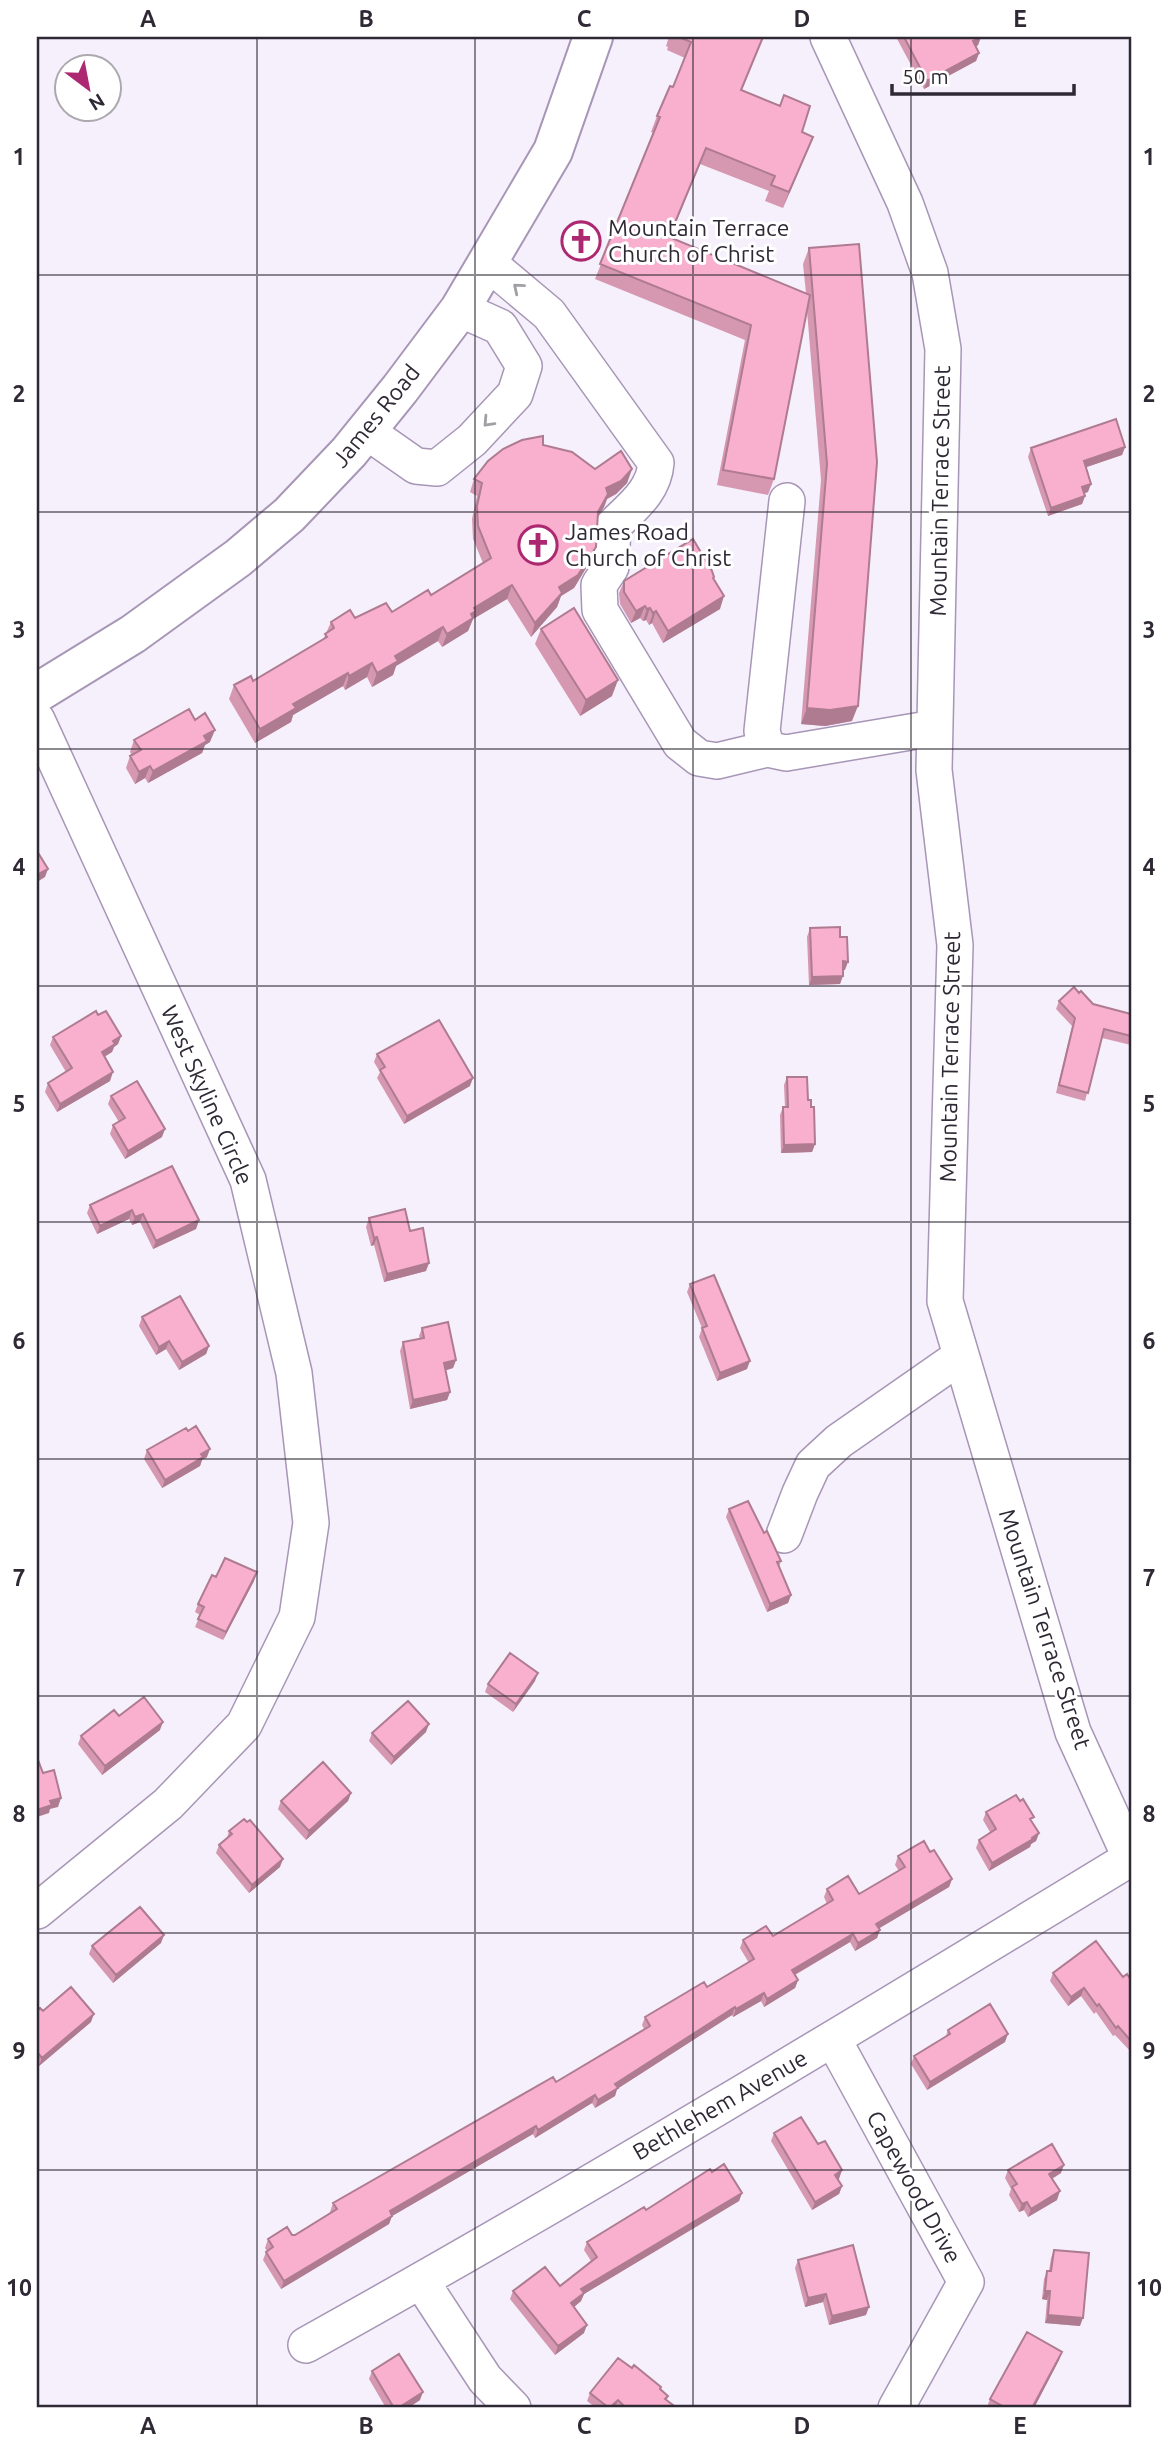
<svg xmlns="http://www.w3.org/2000/svg" width="1168" height="2445" viewBox="0 0 1168 2445" font-family="Ubuntu,sans-serif">
  <style>
    .lines { fill: none; stroke-linecap: round; stroke-linejoin: round }
    .minor-casing { stroke: #a796b6; stroke-width: 38 }
    .major-casing { stroke: #a796b6; stroke-width: 42 }
    .minor { stroke: #fff; stroke-width: 35 }
    .major { stroke: #fff; stroke-width: 38 }
    .wall { fill: #d697b1 }
    .shaded-wall { fill: #ae7b90 }
    .building { fill: #f9b0ce; stroke: #ae7b90; stroke-width: 2 }
    .oneway { stroke: #a19fa4 }
    .grid { fill: none; stroke: #2f2935; stroke-width: 2; stroke-opacity: 0.55 }
    .labels { text-anchor: middle; stroke-width: 6; stroke-linejoin: round; paint-order: stroke }
    .poi-label { font-size: 23px; fill: #2f2935; stroke: #fff; text-anchor: start }
    .street-label { font-size: 23px; fill: #2f2935; stroke: #fff }
    .neatline { fill: none; stroke: #2f2935; stroke-width: 2.5 }
    .grid-label { font-size: 23px; text-anchor: middle; font-weight: bold; fill: #2f2935 }
  </style>
  <rect width="100%" height="100%" fill="#f6effc"/>
  <g class="lines">
    <!-- minor casing -->
    <g class="minor-casing">
      <path id="minor" d="M828 37 905 203 930 273 943 349 934 770 955 945 945 1301 1073 1732 1131 1859
        M487 262 549 314 656 463C654 491 632 507 613 526L611 567 599 585 600 610 680 743 699 758 717 761 767 749
        M366 431 416 466 437 468 472 440 515 394 524 366 500 327 460 309
        M787 501 762 731 767 749 786 753 934 728
        M37 720 248 1180 294 1373 311 1523 297 1617 244 1725 168 1804 37 1911
        M784 1535 800 1493 813 1465 839 1441 961 1356
        M833 2039 966 2282 896 2408
        M421 2281 485 2379 513 2408
        M306 2345C585 2190 858 2024 1131 1858"/>
    </g>
    <!-- major casing -->
    <g class="major-casing">
      <path id="major" d="M37 693 133 634 238 558 289 515 349 452 400 389 460 309 553 151 593 37"/>
    </g>
    <!-- minor -->
    <use href="#minor" class="minor"/>
    <!-- major -->
    <use href="#major" class="major"/>
  </g>
  <!-- wall -->
  <path class="wall" d="M669 37H763L742 90 802 132 813 137 783 208 765 201 769 191 700 164 670 237 806 293 803 264 809 248 852 721 825 726 801 724 821 480 807 311 774 479 768 495 717 485 745 340 595 279 654 133 651 132 657 116 673 87 685 58 667 50 668 47 666 46Z
    M896 37H981L978 45 976 47 979 53 976 61 924 89Z
    M543 445 595 469H632L627 483 616 494 607 499 604 507 598 517 596 547 591 560 574 588 561 596 557 607 531 637 507 599 473 619 468 631 442 647 438 641 396 666 393 675 372 687 367 677 345 690 343 686 293 715 291 722 255 743 229 699 234 685 253 681 323 640 331 622 392 612 431 595 483 563 473 539 472 519 477 496 470 492 474 479Z
    M1125 447 1122 455 1086 467 1088 492 1084 493 1085 496 1082 504 1048 516 1028 457 1031 448Z
    M714 579 720 609 663 643 652 623 649 625 646 620 643 621 640 618 631 623 620 604 619 593 624 581Z
    M541 629 612 696 580 716 535 644Z
    M195 720 210 742 205 745 202 753 148 783 145 778 135 784 126 768 130 756 132 755 130 752 134 740Z
    M810 928 840 937 845 970H843L840 984 809 985 807 937Z
    M1079 993 1093 1004 1131 1014V1045L1102 1038 1085 1101 1056 1093 1072 1026 1056 1009 1059 1001Z
    M98 1015 121 1036 118 1044 114 1047 112 1052 104 1057 110 1081 57 1112 45 1092 48 1083 66 1072 50 1045 53 1037Z
    M377 1054 470 1086 404 1124 377 1078 380 1072 374 1062Z
    M787 1077 808 1100 811 1107 815 1144 812 1152 781 1153 780 1115 783 1107H785L784 1085Z
    M111 1096 162 1137 125 1159 110 1134 113 1125 119 1122 108 1104Z
    M90 1205 199 1220 196 1229 153 1249 140 1222 132 1225 129 1219 97 1234 87 1213Z
    M369 1218 426 1271 384 1282 374 1245 371 1246 366 1227Z
    M690 1284 747 1369 717 1381 699 1337 702 1328 687 1292Z
    M142 1317 209 1346 206 1354 179 1370 166 1349 156 1355 139 1326Z
    M422 1328 456 1360 453 1368 445 1370 450 1392 447 1400 410 1409 400 1351 403 1342 420 1339 419 1336Z
    M188 1431 207 1457 202 1460 200 1466 162 1488 144 1459 147 1450Z
    M729 1509 764 1533 781 1561 779 1567 791 1595 788 1603 767 1612 726 1517Z
    M216 1577 254 1581 223 1640 195 1627 200 1615 195 1612 198 1604Z
    M535 1681 513 1712 485 1692 488 1684Z
    M119 1716 160 1730 102 1775 78 1744 81 1736Z
    M426 1732 391 1765 369 1741 372 1733Z
    M351 1793 348 1801 306 1840 278 1809 281 1801Z
    M986 1812 1032 1822 1039 1833 1036 1841 1031 1844 1030 1847 989 1871 976 1848 979 1840 990 1832 983 1820Z
    M229 1831 280 1867 249 1893 216 1853 219 1845 227 1838Z
    M930 1852 952 1879 949 1887 879 1928 877 1938 855 1951 850 1942 795 1975 798 1980 795 1988 764 2007 761 2001 733 2017 732 2015 617 2089 615 2096 595 2108 592 2103 535 2138 533 2134 392 2216 389 2224 281 2289 263 2260 266 2252 267 2251 265 2248 268 2239 295 2235 331 2213 330 2212 333 2203 556 2082 644 2029 642 2025 645 2017 707 1987 749 1963 740 1948 743 1940 773 1936 827 1904 824 1897 827 1889 859 1894 899 1871 895 1865 898 1856Z
    M161 1943 113 1983 89 1954 92 1946Z
    M1053 1973 1123 1977 1131 1980V2052L1115 2035 1113 2036 1096 2012 1094 2014 1081 1996 1068 2006 1050 1981Z
    M37 2011 91 2022 39 2066 37 2063Z
    M948 2030 1005 2042 927 2090 911 2064 914 2056 946 2036Z
    M774 2133 818 2144 842 2170 838 2179 842 2186 839 2194 812 2210 771 2141Z
    M1008 2170 1061 2173 1052 2179 1057 2200 1028 2217 1024 2210 1019 2212 1009 2195 1011 2189 1005 2178Z
    M712 2172 742 2193 739 2201 584 2294 581 2301 574 2307 584 2333 555 2355 510 2299 513 2291 560 2286 591 2261 584 2250 587 2242 646 2210Z
    M1054 2250 1080 2326 1045 2323 1047 2300 1042 2299 1044 2279 1047 2271H1049L1051 2258Z
    M798 2260 866 2315 829 2325 823 2302 805 2307 795 2268Z
    M1062 2352 1059 2360 1034 2408 987 2407 990 2399Z
    M632 2368 661 2387V2390L668 2396 667 2400 677 2408H596L587 2401 590 2393Z
    M372 2371 420 2400 408 2408H386L369 2379Z"/>
  <!-- shaded-wall -->
  <path class="shaded-wall" d="M981 37 978 45 970 50 973 41Z
    M979 53 976 61 924 89 927 81Z
    M813 137 807 152 783 208 789 192Z
    M706 148 700 164 663 253 669 237Z
    M1125 447 1122 455 1081 469 1084 461Z
    M632 469 627 483 616 494 607 499 604 507 593 525 606 488Z
    M1091 484 1088 492 1079 495 1082 487Z
    M1085 496 1082 504 1048 516 1051 508Z
    M596 547 591 560 574 588 561 596 557 607 531 637 535 623 559 587Z
    M512 585 507 599 473 619 468 631 442 647 447 634 474 608Z
    M724 596 720 609 663 643 668 631Z
    M645 606 640 618 631 623 636 611Z
    M650 608 646 620 643 621 647 609Z
    M656 611 652 623 649 625 653 613Z
    M443 627 438 641 396 666 393 675 372 687 377 673 395 656Z
    M372 663 367 677 345 690 349 676Z
    M348 673 343 686 293 715 291 722 255 743 260 729 293 704Z
    M618 680 612 696 580 716 586 700Z
    M858 706 852 721 825 726 801 724 807 708Z
    M215 730 210 742 205 745 202 753 148 783 153 771Z
    M150 766 145 778 135 784 139 772Z
    M48 869 45 877 37 882V875Z
    M843 961 848 962 845 970H840Z
    M843 976 840 984 809 985 812 977Z
    M121 1036 118 1044 114 1047 112 1052 99 1060 102 1052 113 1041Z
    M113 1072 110 1081 57 1112 60 1104Z
    M473 1078 470 1086 404 1124 407 1116Z
    M165 1129 162 1137 125 1159 128 1151Z
    M815 1144 812 1152 781 1153 784 1145Z
    M132 1210 129 1219 97 1234 100 1226Z
    M143 1214 140 1222 132 1225 135 1217Z
    M199 1220 196 1229 153 1249 156 1241Z
    M377 1237 374 1245 371 1246 374 1238Z
    M429 1263 426 1271 384 1282 387 1274Z
    M169 1341 166 1349 156 1355 159 1347Z
    M209 1346 206 1354 179 1370 182 1362Z
    M456 1360 453 1368 441 1372 444 1363Z
    M750 1361 747 1369 717 1381 720 1373Z
    M450 1392 447 1400 410 1409 413 1400Z
    M210 1449 207 1457 202 1460 200 1466 162 1488 165 1480Z
    M257 1572 254 1581 223 1640 226 1632Z
    M791 1595 788 1603 767 1612 770 1604Z
    M538 1673 535 1681 513 1712 516 1704Z
    M163 1722 160 1730 102 1775 105 1766Z
    M429 1724 426 1732 391 1765 394 1757Z
    M351 1793 348 1801 306 1840 309 1831Z
    M61 1798 58 1807 50 1809 49 1813 37 1817V1810L50 1801Z
    M1039 1833 1036 1841 1031 1844 1030 1847 989 1871 992 1863Z
    M283 1859 280 1867 249 1893 252 1885Z
    M952 1879 949 1887 873 1932 876 1924Z
    M880 1930 877 1938 855 1951 858 1943Z
    M853 1934 850 1942 789 1978 792 1970Z
    M164 1935 161 1943 113 1983 116 1975Z
    M798 1980 795 1988 764 2007 767 1999Z
    M1084 1988 1081 1996 1068 2006 1071 1997Z
    M764 1993 761 2001 733 2017 736 2009Z
    M735 2007 732 2015 617 2089 615 2096 595 2108 598 2100 615 2084Z
    M94 2014 91 2022 39 2066 42 2058Z
    M1008 2034 1005 2042 927 2090 930 2082Z
    M595 2095 592 2103 535 2138 538 2130Z
    M536 2126 533 2134 387 2219 390 2211Z
    M1064 2165 1061 2173 1046 2182 1049 2174Z
    M842 2170 839 2179 832 2183 835 2175Z
    M842 2186 839 2194 812 2210 815 2202Z
    M1060 2191 1057 2200 1028 2217 1031 2209Z
    M742 2193 739 2201 584 2294 581 2301 568 2312 571 2303 581 2289Z
    M1027 2202 1024 2210 1019 2212 1022 2204Z
    M392 2216 389 2224 281 2289 284 2281Z
    M1045 2291H1050L1047 2300 1042 2299Z
    M826 2294 823 2302 805 2307 808 2298Z
    M869 2307 866 2315 829 2325 832 2316Z
    M1048 2315 1083 2318 1080 2326 1045 2323Z
    M587 2325 584 2333 555 2355 558 2346Z
    M1062 2352 1059 2360 1034 2408H1032Z
    M423 2392 420 2400 408 2408H398Z
    M618 2400 615 2408H609Z"/>
  <!-- building -->
  <path class="building" d="M679 37H763L741 90 780 106 784 95 810 106 802 132 813 137 789 192 771 185 775 176 706 148 669 237 810 295 774 479 723 470 751 325 600 264 660 117 657 116 670 86 673 87 691 42Z
    M904 37H981L973 41 979 53 927 81Z
    M859 244 877 462 858 706 830 710 807 708 827 464 809 248Z
    M1116 419 1125 447 1084 461 1091 484 1082 487 1085 496 1051 508 1031 448Z
    M543 436V445L572 452 595 469 621 451 632 469 621 481 606 488 608 494 598 512 596 547 578 575 559 587 562 593 535 623 512 585 474 608 476 611 471 614 473 618 447 634 443 627 395 656 398 661 377 673 372 663 349 676 348 673 293 704 296 708 260 729 234 685 251 676 253 681 327 637 325 634 334 628 331 622 350 610 355 618 386 603 392 612 428 590 431 595 491 558 478 526 477 506 482 483 474 479 488 461 503 449 522 440Z
    M693 539 712 571 714 577 713 578 724 596 668 631 656 611 653 613 650 608 647 609 645 606 636 611 624 592V581Z
    M574 608 618 680 586 700 541 629Z
    M189 709 195 720 205 713 215 730 204 736 207 741 153 771 150 766 139 772 130 756 141 750 134 740Z
    M37 851 48 869 37 875Z
    M840 927V937H847L848 962 843 961V976L812 977 810 928Z
    M1074 987 1079 993 1081 991 1093 1004 1131 1014V1036L1104 1029 1088 1093 1059 1085 1075 1018 1059 1001Z
    M96 1011 98 1015 106 1011 121 1036 113 1041 115 1044 102 1052 113 1072 60 1104 48 1083 72 1068 53 1037Z
    M439 1020 473 1078 407 1116 380 1070 385 1067 377 1054Z
    M787 1077H807L808 1100H811V1107H814L815 1144 784 1145 783 1107H788Z
    M137 1081 165 1129 128 1151 113 1125 125 1118 111 1096Z
    M172 1166 199 1220 156 1241 143 1214 135 1217 132 1210 100 1226 90 1205Z
    M405 1209 410 1231 423 1228 429 1263 387 1274 377 1237 374 1238 369 1218Z
    M714 1275 750 1361 720 1373 702 1328 707 1326 690 1284Z
    M180 1296 209 1346 182 1362 169 1341 159 1347 142 1317Z
    M448 1322 456 1360 444 1363 450 1392 413 1400 403 1342 424 1338 422 1328Z
    M196 1426 210 1449 201 1454 203 1457 165 1480 147 1450 186 1428 188 1431Z
    M748 1501 764 1533 767 1531 781 1561 777 1562 791 1595 770 1604 729 1509Z
    M225 1558 257 1572 226 1632 198 1619 204 1607 198 1604 212 1575 216 1577Z
    M510 1653 538 1673 516 1704 488 1684Z
    M144 1697 163 1722 105 1766 81 1736 114 1710 119 1716Z
    M408 1701 429 1724 394 1757 372 1733Z
    M37 1760H38L43 1773 54 1770 61 1798 50 1801 52 1805 37 1810Z
    M323 1762 351 1793 309 1831 281 1801Z
    M1016 1795 1020 1801 1023 1799 1034 1817 1030 1819 1039 1833 1032 1838 1033 1839 992 1863 979 1840 996 1829 986 1812Z
    M244 1819 247 1822 250 1820 283 1859 252 1885 219 1845 232 1834 229 1831Z
    M924 1841 930 1852 934 1850 952 1879 876 1924 880 1930 858 1943 853 1934 792 1970 798 1980 767 1999 764 1993 736 2009 735 2007 615 2084 618 2088 598 2100 595 2095 538 2130 536 2126 390 2211 392 2216 284 2281 266 2252 273 2247 268 2239 287 2227 292 2235H295L337 2209 333 2203 553 2077 556 2082 650 2026 645 2017 704 1982 707 1987 754 1959 743 1940 766 1926 773 1936 833 1900 827 1889 848 1876 859 1894 905 1867 898 1856Z
    M140 1907 164 1935 116 1975 92 1946Z
    M1096 1941 1123 1977 1127 1974 1131 1980V2041L1118 2026 1116 2028 1099 2004 1097 2006 1084 1988 1071 1997 1053 1973Z
    M71 1987 94 2014 42 2058 37 2052V2011L40 2008 43 2011Z
    M990 2004 1008 2034 930 2082 914 2056 950 2034 948 2030Z
    M801 2117 818 2144 825 2141 842 2170 835 2175 842 2186 815 2202 774 2133Z
    M1052 2144 1064 2165 1049 2174 1060 2191 1031 2209 1027 2202 1022 2204 1012 2187 1017 2184 1008 2170Z
    M724 2164 742 2193 581 2289 584 2293 571 2303 587 2325 558 2346 513 2291 545 2267 560 2286 597 2257 587 2242 644 2207 646 2210 710 2169 712 2172Z
    M853 2245 869 2307 832 2316 826 2294 808 2298 798 2260Z
    M1054 2250 1089 2253 1083 2318 1048 2315 1050 2291H1045L1047 2271H1051Z
    M1027 2332 1062 2352 1032 2408H1006L990 2399Z
    M399 2354 423 2392 398 2408H394L372 2371Z
    M618 2358 632 2368 634 2365 661 2387 660 2389 668 2396 665 2399 677 2408H621L623 2405 618 2400 609 2408 590 2393Z"/>
  <!-- one-way arrows -->
  <defs><path id="oneway-chevron" d="M-2-3.5L2.5 0L-2 3.5" fill="none" stroke-width="1.6" stroke-linecap="round" stroke-linejoin="round" transform="scale(1.75)"/></defs>
  <g class="oneway">
    <use href="#oneway-chevron" transform="translate(518 288) rotate(-140)"/>
    <use href="#oneway-chevron" transform="translate(488 422) rotate(133)"/>
  </g>
  <!-- grid -->
  <path class="grid" d="M257 37V2408M475 37V2408M693 37V2408M911 37V2408M37 275H1131M37 512H1131M37 749H1131M37 986H1131M37 1222H1131M37 1459H1131M37 1696H1131M37 1933H1131M37 2170H1131"/>
  <!-- icons -->
  <defs>
    <g id="church-ring" transform="scale(2.0125)"><circle r="9.5" fill="#fff" stroke="#ac2871" stroke-width="1.5"/><path d="M-1.2-6h2.4v3.5h3.3v2.4h-3.3V6h-2.4V-.1h-3.3v-2.4h3.3Z" fill="#ac2871"/></g>
  </defs>
  <g fill-rule="evenodd">
    <use href="#church-ring" x="581" y="241"/>
    <use href="#church-ring" x="538" y="545"/>
  </g>
  <g class="labels">
    <!-- poi labels -->
    <g class="poi-label">
      <text x="608" y="236">Mountain Terrace<tspan x="608" dy="26">Church of Christ</tspan></text>
      <text x="565" y="540">James Road<tspan x="565" dy="26">Church of Christ</tspan></text>
    </g>
    <!-- street labels -->
    <g class="street-label">
      <text transform="translate(376 416) rotate(-51)" y="8">James Road</text>
      <text transform="translate(940 491) rotate(-89)" y="8">Mountain Terrace Street</text>
      <text transform="translate(950 1057) rotate(-89)" y="8">Mountain Terrace Street</text>
      <text transform="translate(207 1095) rotate(66)" y="8">West Skyline Circle</text>
      <text transform="translate(1045 1629) rotate(72)" y="8">Mountain Terrace Street</text>
      <text transform="translate(720 2105) rotate(-30)" y="8">Bethlehem Avenue</text>
      <text transform="translate(914 2187) rotate(61)" y="8">Capewood Drive</text>
    </g>
  </g>
  <!-- border -->
  <rect width="1168" height="2445" fill="none" stroke="#ffffff" stroke-width="77"/>
  <!-- north arrow -->
  <g transform="translate(88 88) rotate(148)"><circle r="33" fill="#ffffff" stroke="#aca9ae" stroke-width="2"/>
  <path d="M0-5L12 26L0 18L-12 26Z" fill="#ac2871"/>
  <text y="-10" font-size="19" font-weight="bold" text-anchor="middle" fill="#2f2935">N</text>
  </g>
  <!-- scale -->
  <path d="M892 84v10h182v-10" fill="none" stroke="#2f2935" stroke-width="3.5"/>
  <text x="902" y="84" font-size="21" fill="#2f2935" stroke="#ffffff" stroke-width="5" paint-order="stroke">50 m</text>
  <rect x="38" y="38" width="1092" height="2368" class="neatline"/>
  <g class="grid-label">
    <text x="148" y="27">A</text>
    <text x="366" y="27">B</text>
    <text x="584" y="27">C</text>
    <text x="802" y="27">D</text>
    <text x="1020" y="27">E</text>
    <text x="19" y="165">1</text>
    <text x="1149" y="165">1</text>
    <text x="19" y="402">2</text>
    <text x="1149" y="402">2</text>
    <text x="19" y="638">3</text>
    <text x="1149" y="638">3</text>
    <text x="19" y="875">4</text>
    <text x="1149" y="875">4</text>
    <text x="19" y="1112">5</text>
    <text x="1149" y="1112">5</text>
    <text x="19" y="1349">6</text>
    <text x="1149" y="1349">6</text>
    <text x="19" y="1586">7</text>
    <text x="1149" y="1586">7</text>
    <text x="19" y="1822">8</text>
    <text x="1149" y="1822">8</text>
    <text x="19" y="2059">9</text>
    <text x="1149" y="2059">9</text>
    <text x="19" y="2296">10</text>
    <text x="1149" y="2296">10</text>
    <text x="148" y="2434">A</text>
    <text x="366" y="2434">B</text>
    <text x="584" y="2434">C</text>
    <text x="802" y="2434">D</text>
    <text x="1020" y="2434">E</text>
  </g>
</svg>
